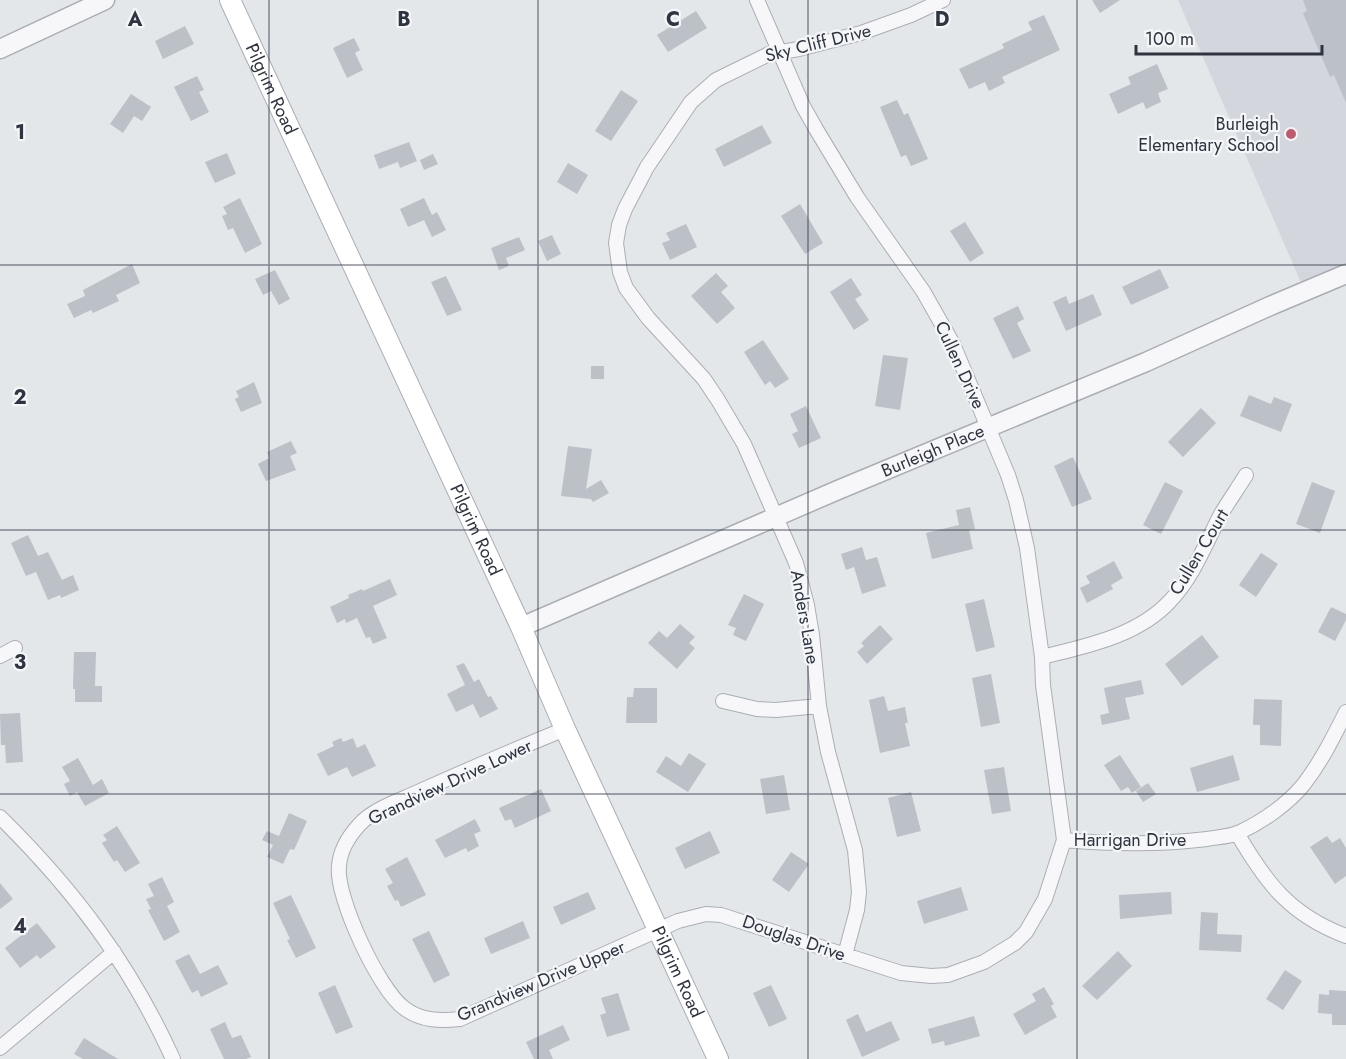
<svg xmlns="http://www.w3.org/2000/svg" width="1346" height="1059" viewBox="0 0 1346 1059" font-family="Jost,sans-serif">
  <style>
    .built { fill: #d3d6dc }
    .building { fill: #bcc0c7 }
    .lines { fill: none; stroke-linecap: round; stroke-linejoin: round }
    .minor-casing { stroke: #aaaeb4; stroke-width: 16 }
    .tertiary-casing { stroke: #aaaeb4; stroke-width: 21 }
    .secondary-casing { stroke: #aaaeb4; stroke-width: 22 }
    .minor { stroke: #f7f7f9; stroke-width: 14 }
    .tertiary { stroke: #f7f7f9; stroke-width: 18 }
    .secondary { stroke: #fff; stroke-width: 20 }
    .grid { fill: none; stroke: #2e3541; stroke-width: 1.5; stroke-opacity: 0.55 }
    .poi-dot { fill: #c0596b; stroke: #f4f6f8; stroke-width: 2 }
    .labels { text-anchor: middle; stroke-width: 4.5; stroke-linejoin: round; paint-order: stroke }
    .street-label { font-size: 18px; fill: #2e3541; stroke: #f4f6f8 }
    .poi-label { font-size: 18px; fill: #2e3541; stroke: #f4f6f8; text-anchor: end }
    .grid-label { font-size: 20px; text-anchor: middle; font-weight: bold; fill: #2e3541; stroke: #f4f6f8; stroke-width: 4.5; stroke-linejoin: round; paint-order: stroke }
  </style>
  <rect width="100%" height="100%" fill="#e4e7ea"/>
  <!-- built -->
  <path class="built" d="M1178 0H1346V269L1303 287Z"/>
  <!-- building -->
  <path class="building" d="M1092 0H1120L1100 13Z
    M1303 0H1346V103L1334 75 1330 77 1303 13 1307 11Z
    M696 11 707 28 668 52 657 35Z
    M1044 15 1060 50 1002 77 1005 83 989 91 985 82 969 89 959 69 1004 48 1002 44 1032 30 1028 22Z
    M185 26 194 44 163 59 155 41Z
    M354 38 360 50 355 53 363 70 347 78 333 48Z
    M1157 64 1168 89 1158 93 1161 102 1146 109 1143 102 1118 114 1109 94 1131 84 1128 77Z
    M197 76 204 90 199 92 209 112 191 121 174 87Z
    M621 90 638 101 611 141 595 131Z
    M131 94 151 107 142 121 134 116 123 133 110 124Z
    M897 100 904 115 908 113 928 159 911 166 906 155 901 157 880 107Z
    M762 125 772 143 724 167 715 149Z
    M409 142 417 161 400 168 398 162 379 169 374 155Z
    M227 153 236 174 215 183 205 162Z
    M433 154 438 164 424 170 420 160Z
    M568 163 588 175 577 194 557 182Z
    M240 198 262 244 245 253 233 228 228 230 222 216 227 214 223 207Z
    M424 198 432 215 437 212 446 230 432 237 424 220 408 227 400 209Z
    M800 204 823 243 805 254 781 216Z
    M965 222 984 253 970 262 950 231Z
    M686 224 697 247 670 260 662 243 670 240 666 233Z
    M552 235 561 254 547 261 538 241Z
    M519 237 525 250 506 258 509 266 499 270 491 248Z
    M132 264 140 283 116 295 119 301 93 313 91 310 74 318 67 304 85 296 83 290Z
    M1160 269 1169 288 1131 305 1122 287Z
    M275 270 290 299 279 305 271 291 263 295 255 279Z
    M716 273 728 286 721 292 735 308 717 324 691 296Z
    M446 276 462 310 447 316 431 282Z
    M851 278 862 295 855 299 869 320 854 330 830 292Z
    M1093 294 1102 315 1066 331 1053 302 1066 296 1069 304Z
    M1018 306 1024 319 1017 323 1031 351 1013 359 993 318Z
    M763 340 789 379 775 388 770 381 765 385 744 352Z
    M883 355 908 358 900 410 875 406Z
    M591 366H604V379H591Z
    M254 382 262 403 241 412 235 399 239 397 236 391Z
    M1249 395 1271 404 1274 397 1292 404 1281 432 1240 416Z
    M806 406 821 438 799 448 792 434 798 431 790 414Z
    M1201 408 1216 423 1183 457 1168 442Z
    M291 441 297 453 290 456 296 470 266 481 258 464 269 458 267 452Z
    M568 446 592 449 586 489 601 480 609 493 593 502 591 499 561 496Z
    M1073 457 1092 499 1072 507 1054 466Z
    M1165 482 1183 491 1161 534 1143 525Z
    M1312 482 1335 491 1320 533 1296 524Z
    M970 507 975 529 969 530 973 549 932 559 926 533 959 525 956 510Z
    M28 535 38 556 48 552 62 580 73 575 79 590 61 598 60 595 48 600 36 572 26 576 11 543Z
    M862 547 866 560 877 557 886 586 862 594 854 567 846 570 841 554Z
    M1261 553 1278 564 1256 597 1239 585Z
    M1114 561 1123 578 1111 585 1113 589 1087 603 1080 588 1090 583 1086 576Z
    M390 579 397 595 373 606 387 638 373 644 370 637 366 638 357 618 346 623 345 619 337 623 330 607 349 598 348 595 362 589 363 591Z
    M744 594 764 604 746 641 733 635 736 628 728 625Z
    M984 599 995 647 976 652 965 604Z
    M1331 607 1346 614V620L1335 641 1318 632Z
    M680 624 695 637 689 643 695 648 677 669 648 643 659 631 667 638Z
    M880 625 893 639 867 664 857 652 864 646 861 643Z
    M1202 635 1219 657 1182 686 1165 664Z
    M74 652H96L95 686H102V702H75V689H73Z
    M464 663 474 682 479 679 488 697 491 696 498 709 480 718 473 704 456 712 447 694 465 685 456 666Z
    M991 674 1000 723 981 727 972 678Z
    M1141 680 1144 694 1125 698 1130 719 1102 725 1100 715 1109 713 1104 688Z
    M634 688H657V723H626L627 697H633Z
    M884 696 888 711 905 707 908 723H905L910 746 880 753 869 700Z
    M1254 699 1282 700 1281 746 1260 745V725H1253Z
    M20 713 23 762 6 763 5 745H1L0 714Z
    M341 738 343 742 353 738 357 748 365 744 376 766 352 777 347 767 328 776 317 754 334 746 332 742Z
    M689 753 706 764 688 792 656 772 666 756 681 766Z
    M1120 755 1141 787 1132 793 1128 787 1121 791 1104 765Z
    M1233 755 1240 780 1197 792 1190 768Z
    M78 758 93 785 102 779 109 793 85 806 77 792 70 796 64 784 70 781 62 767Z
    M1004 767 1011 811 992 814 984 770Z
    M784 775 790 810 766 814 760 779Z
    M1148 783 1156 794 1143 802 1136 791Z
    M541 789 551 811 515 828 511 819 505 821 499 808Z
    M911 792 921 831 897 837 888 798Z
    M289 813 307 821 294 850 290 849 283 864 267 857 273 845 262 840 267 831 279 836Z
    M475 819 481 831 474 834 479 846 468 852 466 848 445 858 435 840Z
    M117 826 140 863 125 872 117 860 114 862 102 843 107 840 103 835Z
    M710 831 720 853 685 869 675 848Z
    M1327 836 1332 843 1340 838 1346 848V876L1335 884 1310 847Z
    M791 852 809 864 789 892 772 880Z
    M407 857 426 895 401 907 398 900 395 901 387 886 393 883 385 869Z
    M162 877 174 902 167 906 180 932 164 941 148 910 151 909 146 899 154 896 148 884Z
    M0 883 13 899 0 909Z
    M961 887 968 910 924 924 917 901Z
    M588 892 596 909 561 925 553 907Z
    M1171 892 1172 914 1120 919 1119 895Z
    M291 895 316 948 296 958 287 940 290 939 273 903Z
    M1201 912 1218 913 1217 934 1242 935 1241 952 1199 950Z
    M523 921 530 938 491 954 484 938Z
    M37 923 56 947 40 959 37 955 20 968 5 948Z
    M429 931 450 975 434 983 412 939Z
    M1118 951 1132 966 1097 1000 1082 986Z
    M189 954 200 974 218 965 228 984 201 997 198 990 192 993 175 961Z
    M1285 970 1302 981 1283 1010 1266 999Z
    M335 985 353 1027 336 1034 318 993Z
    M771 985 787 1019 769 1027 753 993Z
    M1044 987 1054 1004 1051 1006 1057 1017 1025 1035 1013 1014 1036 1001 1032 994Z
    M1329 990 1346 991V1025H1332V1014L1318 1013 1319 994 1329 995Z
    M618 993 630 1030 607 1037 600 1015 606 1013 601 998Z
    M858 1014 866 1032 891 1021 900 1040 862 1057 846 1020Z
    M974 1016 980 1036 945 1046 944 1041 932 1044 928 1029Z
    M225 1022 232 1038 241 1035 251 1057 246 1059H224L210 1029Z
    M563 1025 570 1040 549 1050 553 1059H534L526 1042Z
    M84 1038 118 1059H83L74 1054Z"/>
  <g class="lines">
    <!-- minor casing -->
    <g class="minor-casing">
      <path id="minor" d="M0 656 15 648
        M1042 657C1086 646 1138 636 1170 601 1193 577 1206 543 1221 514 1229 501 1238 488 1246 475
        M723 701 757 709 776 710 819 706
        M565 729C516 749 467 770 418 792 399 801 373 809 359 825 349 836 340 851 339 866 335 896 379 990 404 1008 421 1021 440 1021 460 1019L678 921 706 914 721 915 901 973 931 976 948 975 984 962 1015 943 1026 932 1045 899 1064 840 1043 685 1042 657 1027 548 1016 500 1008 475 953 344 923 291 857 197 816 129 803 106 757 0
        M0 817C74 890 130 964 173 1059
        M1237 833C1266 883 1290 915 1346 936
        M1064 840C1111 844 1160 845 1207 839 1217 837 1228 837 1238 833 1262 822 1288 804 1304 784 1321 762 1334 736 1346 712
        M845 955 857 910 859 892 855 850 828 752 819 706 812 635 807 605 796 563 744 444 718 400 704 379 648 318 626 288 620 272 616 243 619 225 625 209 647 167 691 102 716 80 769 54 799 49 861 33 911 15 943 0
        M0 1048 114 952"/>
    </g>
    <!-- tertiary casing -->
    <g class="tertiary-casing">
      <g id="tertiary">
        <path d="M0 49 105 0"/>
        <path id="s1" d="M521 627 838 490 1146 362 1270 306 1346 274"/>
      </g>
    </g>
    <!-- secondary casing -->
    <g class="secondary-casing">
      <g id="secondary">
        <path id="s2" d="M230 0 521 627 565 729 718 1059"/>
      </g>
    </g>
    <!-- minor -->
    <use href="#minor" class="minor"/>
    <!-- tertiary -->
    <use href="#tertiary" class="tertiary"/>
    <!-- secondary -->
    <use href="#secondary" class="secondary"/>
  </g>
  <!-- grid -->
  <path class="grid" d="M269 0V1059M538 0V1059M808 0V1059M1077 0V1059M0 265H1346M0 530H1346M0 794H1346"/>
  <!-- markers -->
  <circle class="poi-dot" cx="1291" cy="134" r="6"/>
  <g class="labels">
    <!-- street labels -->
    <g class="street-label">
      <text transform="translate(818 43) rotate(-14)" y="6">Sky Cliff Drive</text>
      <text dy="6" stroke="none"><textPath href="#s2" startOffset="98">Pilgrim Road</textPath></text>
      <text transform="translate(960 365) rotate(65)" y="6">Cullen Drive</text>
      <text dy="6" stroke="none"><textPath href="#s1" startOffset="448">Burleigh Place</textPath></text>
      <text dy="6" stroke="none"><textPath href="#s2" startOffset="584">Pilgrim Road</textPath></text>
      <text transform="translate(1199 552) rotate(-59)" y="6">Cullen Court</text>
      <text transform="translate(805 617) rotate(80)" y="6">Anders Lane</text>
      <text transform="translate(450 782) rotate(-25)" y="6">Grandview Drive Lower</text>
      <text x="1130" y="846">Harrigan Drive</text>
      <text transform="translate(794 938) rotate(19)" y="6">Douglas Drive</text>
      <text dy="6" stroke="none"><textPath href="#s2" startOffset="1070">Pilgrim Road</textPath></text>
      <text transform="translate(541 981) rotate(-23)" y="6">Grandview Drive Upper</text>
    </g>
    <!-- poi labels -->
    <g class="poi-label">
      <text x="1279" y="130">Burleigh<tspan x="1279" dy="21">Elementary School</tspan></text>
    </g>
  </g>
  <g class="grid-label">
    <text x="135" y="26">A</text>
    <text x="404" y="26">B</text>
    <text x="673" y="26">C</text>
    <text x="942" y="26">D</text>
    <text x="20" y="139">1</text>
    <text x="20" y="404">2</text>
    <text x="20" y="669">3</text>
    <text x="20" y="933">4</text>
  </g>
  <!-- scale -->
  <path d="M1136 45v9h186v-9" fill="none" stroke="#2e3541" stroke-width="3"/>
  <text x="1145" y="45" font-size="18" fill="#2e3541" stroke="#f4f6f8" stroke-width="4.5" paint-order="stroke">100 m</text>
</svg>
